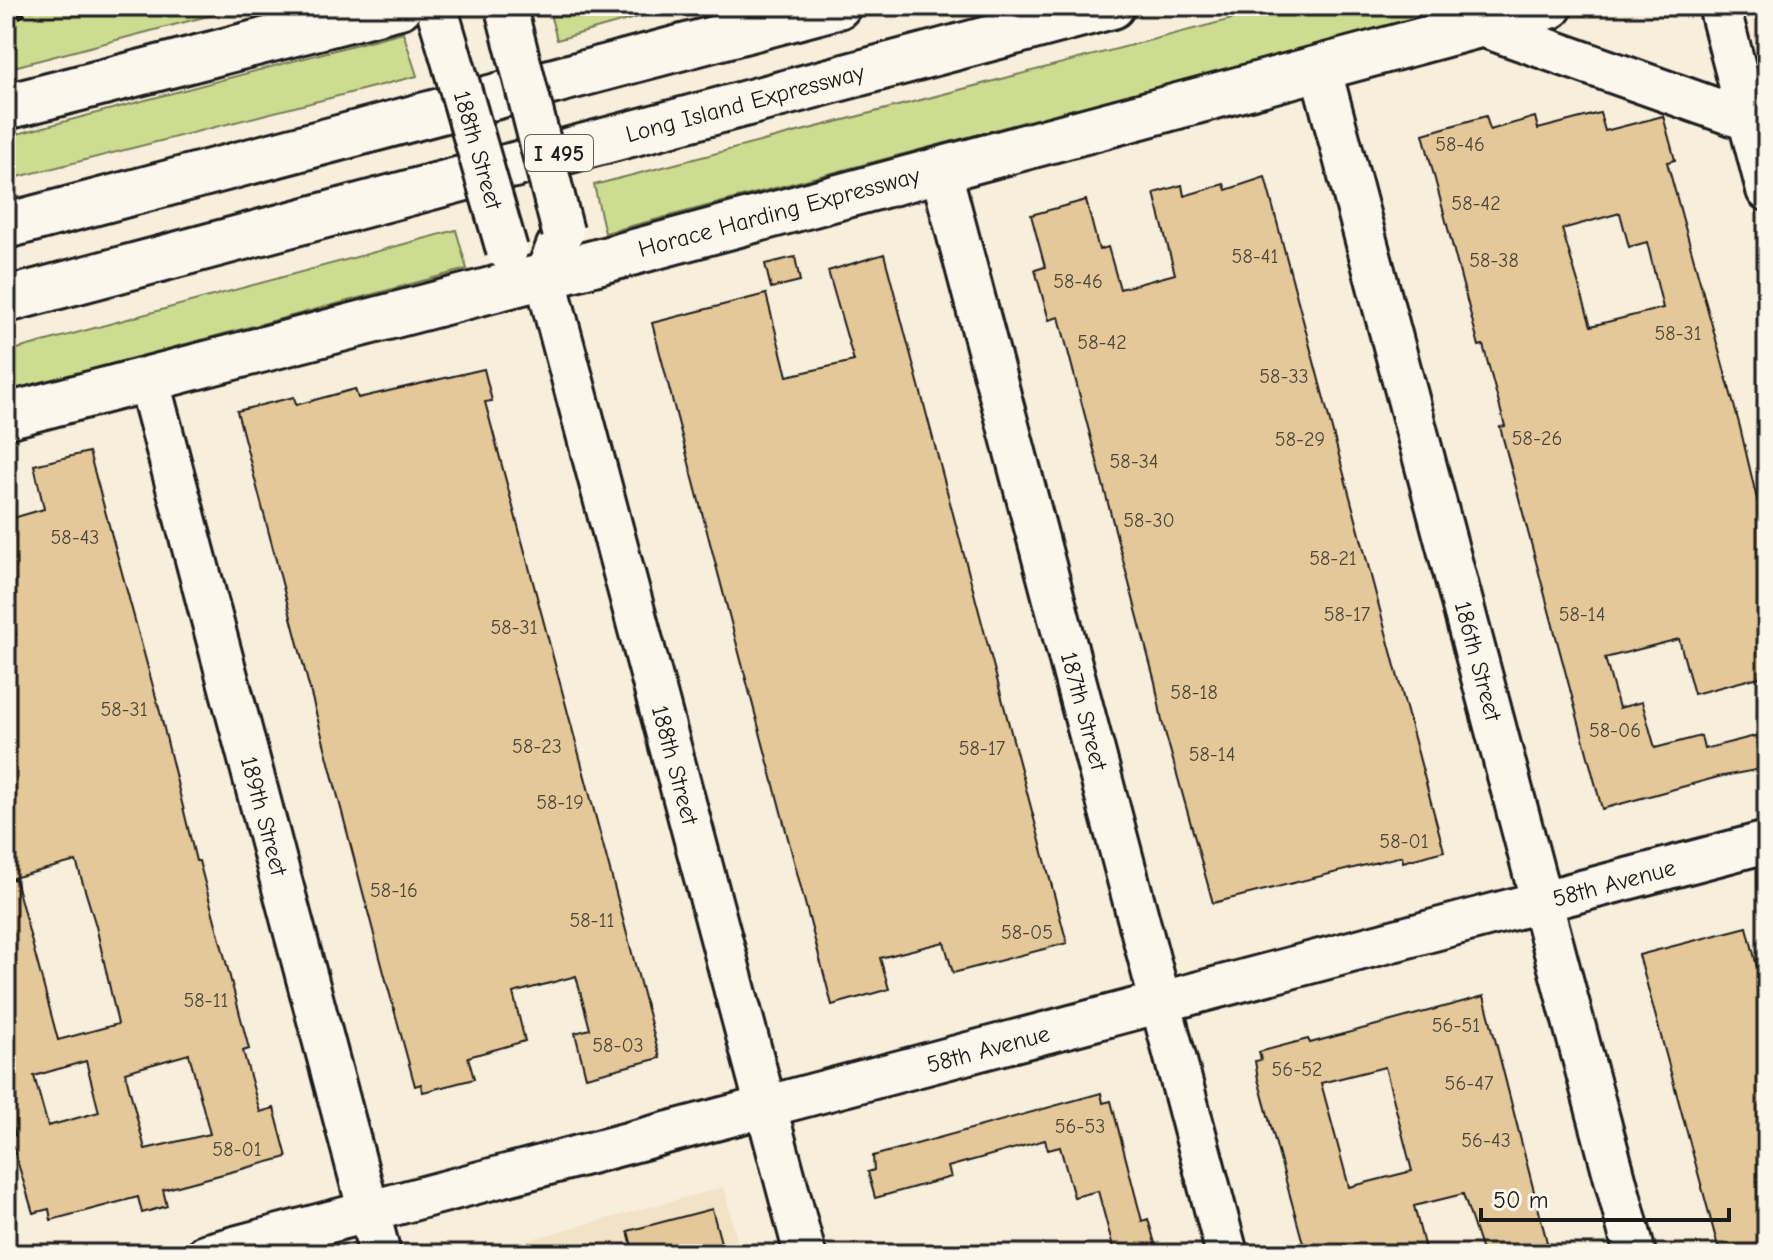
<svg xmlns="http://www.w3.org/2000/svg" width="1773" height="1260" viewBox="0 0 1773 1260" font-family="'Comic Neue',sans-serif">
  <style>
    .built { fill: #f2e3c7 }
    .green { fill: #cddc90; stroke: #747c56; stroke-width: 2 }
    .building { fill: #e5c899; stroke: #1c1c1c; stroke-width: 2; fill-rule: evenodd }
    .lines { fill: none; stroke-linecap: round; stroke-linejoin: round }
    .minor-casing { stroke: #1c1c1c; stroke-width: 46 }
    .major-casing { stroke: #1c1c1c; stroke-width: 50 }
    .highway-casing { stroke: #1c1c1c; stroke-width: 50 }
    .path { stroke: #1c1c1c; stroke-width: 5; stroke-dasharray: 8 6; stroke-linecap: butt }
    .minor { stroke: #fbf7ec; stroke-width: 40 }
    .major { stroke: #fbf7ec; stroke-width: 44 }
    .highway { stroke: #fbf7ec; stroke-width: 44 }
    .minor-bridge-casing { stroke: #1c1c1c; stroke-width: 46; stroke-linecap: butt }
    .minor-bridge { stroke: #fbf7ec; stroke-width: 40 }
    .labels { text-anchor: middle; stroke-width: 8; stroke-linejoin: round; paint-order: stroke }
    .number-label { font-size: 20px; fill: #4e473b }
    .shield { fill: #fbf7ec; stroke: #5f5e5a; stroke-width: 2 }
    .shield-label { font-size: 22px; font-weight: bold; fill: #1c1c1c }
    .street-label { font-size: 24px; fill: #1c1c1c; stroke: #fbf7ec }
  </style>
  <rect width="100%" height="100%" fill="#f7eedb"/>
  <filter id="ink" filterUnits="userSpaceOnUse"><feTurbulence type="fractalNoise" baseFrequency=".0125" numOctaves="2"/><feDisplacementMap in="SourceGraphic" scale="16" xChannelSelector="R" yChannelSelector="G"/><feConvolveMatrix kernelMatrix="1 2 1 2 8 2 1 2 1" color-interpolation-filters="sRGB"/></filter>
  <g filter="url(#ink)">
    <!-- built -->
    <path class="built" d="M724 1187 740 1254H476Z"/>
    <!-- green -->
    <path class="green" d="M6 6H246L6 69Z
      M548 6H677L557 40Z
      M1282 6H1462L605 233 594 185Z
      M403 32 417 76 6 180V137Z
      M456 230 467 269 6 392V352Z"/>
    <!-- building -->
    <path class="building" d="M1600 113 1605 131 1663 116 1675 160 1667 162 1740 427 1767 542V675L1694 694 1679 639 1605 658 1619 708 1642 702 1655 748 1701 736 1704 749 1767 733V768L1718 777 1602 809 1500 427 1505 426 1483 345 1479 346 1423 134 1486 116 1490 130 1535 117 1538 129ZM1620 213 1629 247 1647 242 1663 308 1591 326 1562 229Z
      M1265 177 1444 851 1403 862 1402 856 1213 903 1162 721 1155 682 1059 317 1049 320 1035 270 1045 267 1031 215 1086 200 1099 250 1108 247 1120 289 1175 274 1154 193 1182 185 1184 196 1224 184 1226 190Z
      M884 254 1067 943 953 973 944 942 880 958 889 989 832 1005 652 323 766 294 787 376 854 361 828 271Z
      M795 257 800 281 771 288 765 264Z
      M484 369 492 401 485 402 660 1058 586 1077 575 1033 590 1029 576 976 513 993 525 1041 468 1057 474 1079 423 1092 421 1084 415 1086 383 969 237 411 294 397 296 405 355 389 358 398Z
      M89 452 160 712 196 861H199L238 1007 249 1049 243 1051 260 1112 274 1108 287 1157 163 1190 167 1206 142 1213 138 1197 51 1220 49 1209 33 1213 10 1137 15 1135 6 1105V880L15 879 58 1040 118 1024 96 926 76 861 6 880V638L16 635 6 593V520L44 509 34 465ZM189 1054 210 1134 145 1149 125 1072ZM86 1061 99 1112 48 1126 34 1076Z
      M1747 927 1767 1006V1254H1720L1639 955Z
      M1484 996 1550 1254H1483L1463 1194 1414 1206 1425 1249 1392 1254 1390 1245 1352 1254H1306L1258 1079 1255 1061 1261 1060 1259 1052 1308 1039 1310 1043ZM1385 1067 1412 1171 1349 1187 1321 1083Z
      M1101 1093 1103 1103 1111 1101 1142 1221 1148 1219 1158 1254H1115L1098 1191 1074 1197 1060 1147 1048 1150 1045 1140 948 1167 951 1177 875 1198 868 1172 874 1170 873 1156Z
      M712 1209 724 1254H634L628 1231Z"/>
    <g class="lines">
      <!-- minor casing -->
      <g class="minor-casing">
        <path id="minor" d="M436 6 449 50
          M1719 6 1767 190
          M1479 25 1767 127
          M1320 67 1635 1254
          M940 168 1227 1254
          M557 246 545 276 805 1254
          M148 378 380 1254
          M208 1254 1767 842"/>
      </g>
      <!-- major casing -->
      <g class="major-casing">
        <path id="major" d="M6 107 400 6
          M6 416 545 276 1550 6"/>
      </g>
      <!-- highway casing -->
      <g class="highway-casing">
        <path id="highway" d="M6 226 838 6
          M6 300 1112 6"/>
      </g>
      <!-- path -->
      <path class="path" d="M6 10 12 20
        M6 24 37 6"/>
      <!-- minor -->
      <use href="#minor" class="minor"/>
      <!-- major -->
      <use href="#major" class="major"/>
      <!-- highway -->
      <use href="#highway" class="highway"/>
      <!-- minor-bridge casing -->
      <g class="minor-bridge-casing">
        <path id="minor-bridge" d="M507 12 563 232
          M449 50 507 250"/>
      </g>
      <!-- minor-bridge -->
      <use href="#minor-bridge" class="minor-bridge"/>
    </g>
  </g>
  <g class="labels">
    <!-- number labels -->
    <g class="number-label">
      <text x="1460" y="151">58-46</text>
      <text x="1476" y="210">58-42</text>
      <text x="1255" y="263">58-41</text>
      <text x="1494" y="267">58-38</text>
      <text x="1078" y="288">58-46</text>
      <text x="1678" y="340">58-31</text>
      <text x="1102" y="349">58-42</text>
      <text x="1284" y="383">58-33</text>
      <text x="1537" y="445">58-26</text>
      <text x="1300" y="446">58-29</text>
      <text x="1134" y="468">58-34</text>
      <text x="1149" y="527">58-30</text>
      <text x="75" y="544">58-43</text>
      <text x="1333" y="565">58-21</text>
      <text x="1347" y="621">58-17</text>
      <text x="1582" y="621">58-14</text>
      <text x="514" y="634">58-31</text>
      <text x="1194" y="699">58-18</text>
      <text x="124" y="716">58-31</text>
      <text x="1615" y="737">58-06</text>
      <text x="537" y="753">58-23</text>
      <text x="982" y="755">58-17</text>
      <text x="1212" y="761">58-14</text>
      <text x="560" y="809">58-19</text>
      <text x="1404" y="848">58-01</text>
      <text x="394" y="897">58-16</text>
      <text x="592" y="927">58-11</text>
      <text x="1027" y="939">58-05</text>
      <text x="206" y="1007">58-11</text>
      <text x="1456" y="1032">56-51</text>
      <text x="618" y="1052">58-03</text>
      <text x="1297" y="1076">56-52</text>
      <text x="1469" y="1090">56-47</text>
      <text x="1080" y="1133">56-53</text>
      <text x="1486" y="1147">56-43</text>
      <text x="237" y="1156">58-01</text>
    </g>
    <!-- shield labels -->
    <rect class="shield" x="525" y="135" width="68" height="36" rx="6"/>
    <g class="shield-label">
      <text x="559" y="161">I 495</text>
    </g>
    <!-- street labels -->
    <g class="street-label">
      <text transform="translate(745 103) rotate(-15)" y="8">Long Island Expressway</text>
      <text transform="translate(478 150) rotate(74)" y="8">188th Street</text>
      <text transform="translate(779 212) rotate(-15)" y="8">Horace Harding Expressway</text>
      <text transform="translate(1478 661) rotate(75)" y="8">186th Street</text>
      <text transform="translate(1084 711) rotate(75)" y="8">187th Street</text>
      <text transform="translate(675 765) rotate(75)" y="8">188th Street</text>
      <text transform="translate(264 816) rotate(75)" y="8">189th Street</text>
      <text transform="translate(1614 883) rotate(-15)" y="8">58th Avenue</text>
      <text transform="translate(988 1049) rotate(-15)" y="8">58th Avenue</text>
    </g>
  </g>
  <!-- margin -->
  <rect width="1773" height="1260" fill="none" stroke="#fbf7ec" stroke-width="32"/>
  <rect x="16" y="16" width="1741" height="1228" fill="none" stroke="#1c1c1c" stroke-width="3" filter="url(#ink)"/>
  <!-- scale -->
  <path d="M1481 1208v12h248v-12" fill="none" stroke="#1c1c1c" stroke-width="4"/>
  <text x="1493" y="1208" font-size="24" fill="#1c1c1c" stroke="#fbf7ec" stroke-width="6" paint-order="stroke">50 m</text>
</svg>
